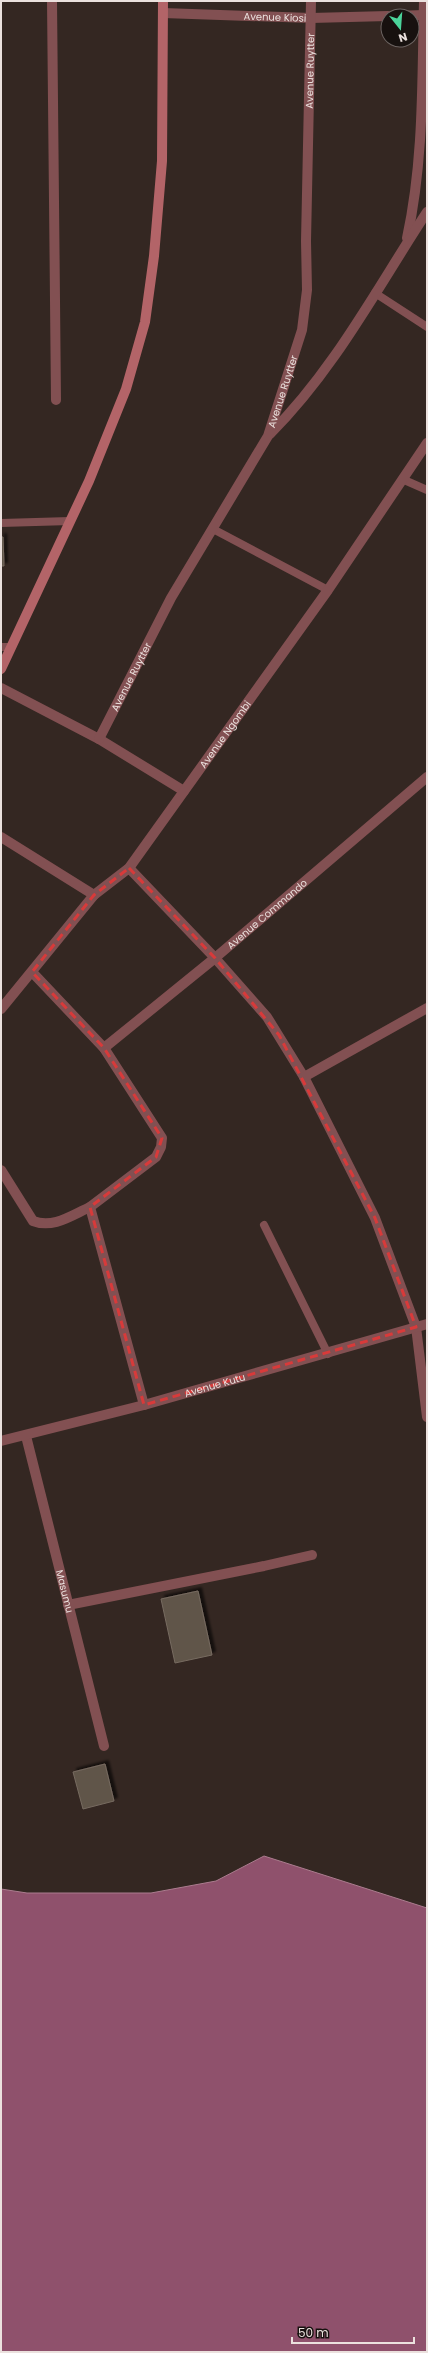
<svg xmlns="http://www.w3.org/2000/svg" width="428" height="2353" viewBox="0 0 428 2353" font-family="Poppins,sans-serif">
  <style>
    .water { fill: #8f516c; stroke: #ab7c8e }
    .building { fill: #60554a; stroke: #776b60; filter: url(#shadow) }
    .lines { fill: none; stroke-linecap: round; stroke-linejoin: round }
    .lane { stroke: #825052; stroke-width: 8 }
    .street { stroke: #825052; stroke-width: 10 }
    .secondary { stroke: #b36468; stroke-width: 10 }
    .marked { fill: none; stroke: #d83a3a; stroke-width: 3; stroke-dasharray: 8 5; stroke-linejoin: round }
    .labels { text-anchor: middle; stroke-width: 3; stroke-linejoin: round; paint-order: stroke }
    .street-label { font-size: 10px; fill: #ebe1de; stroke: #17110f }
  </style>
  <defs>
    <filter id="shadow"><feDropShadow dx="3.5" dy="-3.5" stdDeviation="1" flood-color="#0009"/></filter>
  </defs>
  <rect width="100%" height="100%" fill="#342722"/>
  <!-- water -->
  <path class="water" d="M264 1856 427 1908V2352H1V1889L27 1893H151L216 1881Z"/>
  <!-- building -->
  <path class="building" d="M1 537H3L4 566H1Z
    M198 1591 212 1655 175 1663 161 1599Z
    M105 1764 114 1801 83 1809 73 1772Z"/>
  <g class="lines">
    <!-- lane -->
    <path class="lane" d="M375 293 427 327
      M402 479 427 490
      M1 523 70 521
      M213 529 328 590
      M1 647H10
      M264 1225 328 1354"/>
    <!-- street -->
    <g class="street">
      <path d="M52 1 56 400"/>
      <path id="s1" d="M163 13 311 18 388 16"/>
      <path d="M395 16 424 15"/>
      <path d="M407 238C424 160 422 80 424 1"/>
      <path d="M270 434C335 369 377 288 427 212"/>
      <path d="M1 688 99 739 184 791"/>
      <path id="s2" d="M99 739 171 598 268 436 302 330 307 290 306 241 311 1"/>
      <path d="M1 837 94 895"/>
      <path d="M129 868 215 958 267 1017 304 1077 375 1218 416 1327 427 1417"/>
      <path d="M32 972 104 1048 162 1138 161 1147 156 1157 90 1207 144 1405"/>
      <path id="s3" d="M1 1009 94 895 129 868 328 590 427 443"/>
      <path id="s4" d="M104 1048 215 958 427 777"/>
      <path d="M304 1077 427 1008"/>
      <path d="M1 1170 33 1221C53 1229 72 1215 90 1207"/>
      <path id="s5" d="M26 1436 104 1746"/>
      <path id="s6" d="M1 1441 144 1405 427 1324"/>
      <path d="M68 1605 264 1566 312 1555"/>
    </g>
    <!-- secondary -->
    <path class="secondary" d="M1 669 89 481 126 389 145 322 154 256 162 161 163 1"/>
  </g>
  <!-- marked area -->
  <path class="marked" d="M129 868 215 958 279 1035 375 1218 416 1327 144 1405 90 1207 156 1157 162 1138 104 1048 32 972 94 895Z"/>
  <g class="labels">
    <!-- street labels -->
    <g class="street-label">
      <text dy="4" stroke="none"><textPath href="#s1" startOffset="112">Avenue Kiosi</textPath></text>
      <text dy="4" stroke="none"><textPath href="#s2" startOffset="718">Avenue Ruytter</textPath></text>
      <text dy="4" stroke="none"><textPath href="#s2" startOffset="394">Avenue Ruytter</textPath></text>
      <text dy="4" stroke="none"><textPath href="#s2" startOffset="70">Avenue Ruytter</textPath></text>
      <text dy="4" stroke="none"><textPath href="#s3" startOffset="356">Avenue Ngombi</textPath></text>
      <text dy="4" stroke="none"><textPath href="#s4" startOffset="211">Avenue Commando</textPath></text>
      <text dy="4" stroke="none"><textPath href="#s6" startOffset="221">Avenue Kutu</textPath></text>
      <text dy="4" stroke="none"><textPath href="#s5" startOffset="160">Masumu</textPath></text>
    </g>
  </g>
  <!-- border -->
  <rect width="428" height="2353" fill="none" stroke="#ebe1de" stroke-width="4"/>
  <!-- north arrow -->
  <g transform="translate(400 28) rotate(163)"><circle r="19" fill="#17110f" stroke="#6c6462"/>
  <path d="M0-3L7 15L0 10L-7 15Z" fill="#4bd49b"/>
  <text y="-6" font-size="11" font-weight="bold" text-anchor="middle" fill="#ebe1de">N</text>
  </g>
  <!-- scale -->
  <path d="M292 2337v6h122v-6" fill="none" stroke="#ebe1de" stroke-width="2"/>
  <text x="298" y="2337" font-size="12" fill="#ebe1de" stroke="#17110f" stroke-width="3" paint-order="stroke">50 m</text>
</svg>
